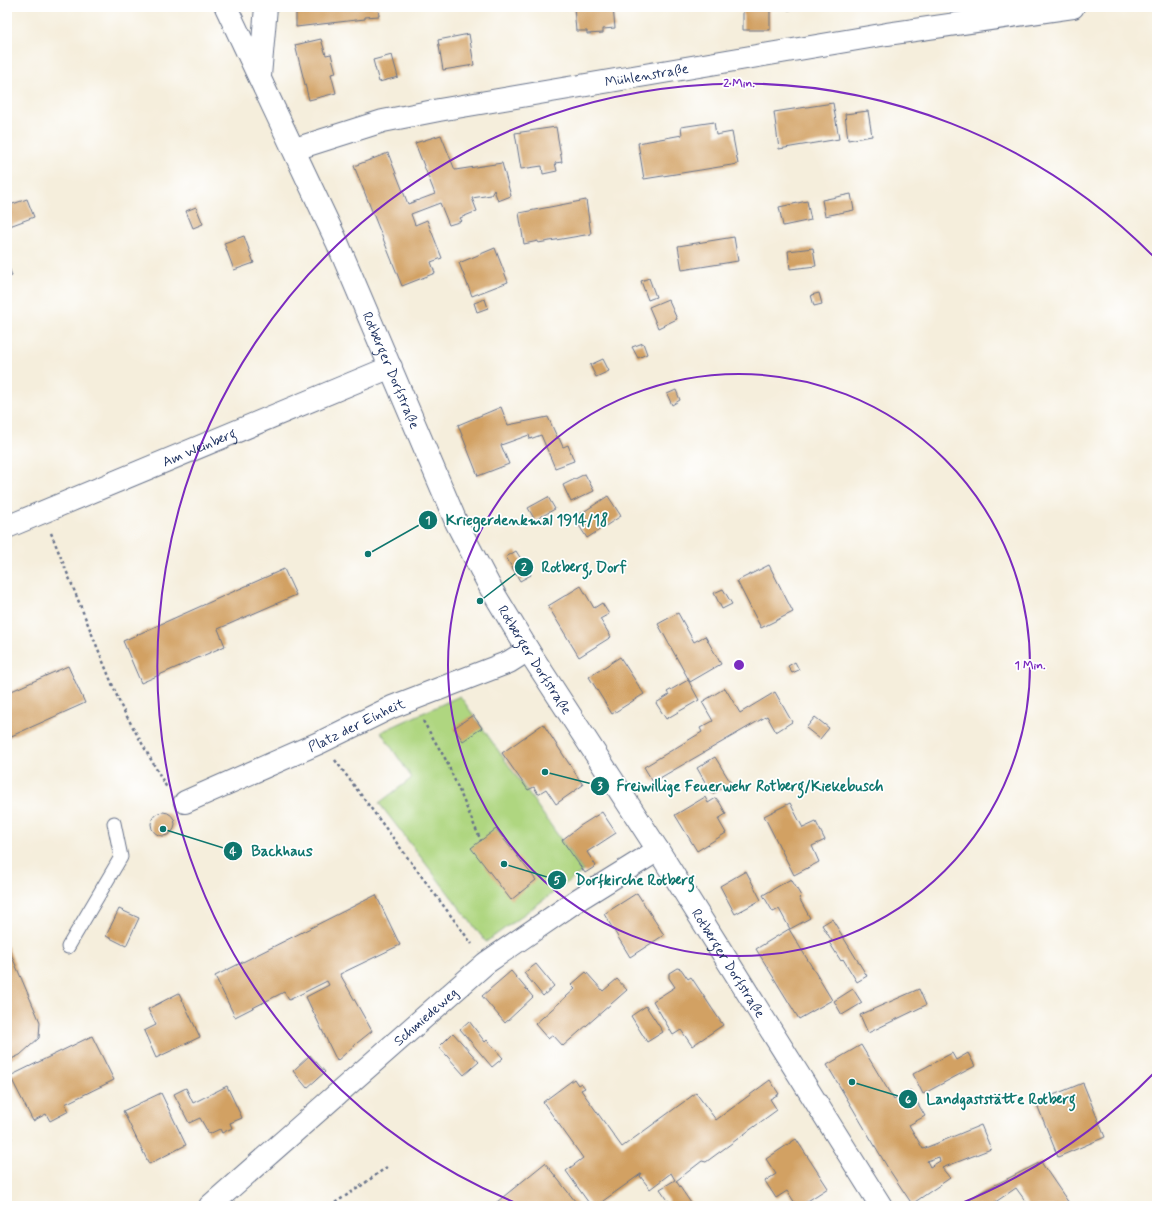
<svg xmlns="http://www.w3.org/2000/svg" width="1164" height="1213" viewBox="0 0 1164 1213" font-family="Mynerve,sans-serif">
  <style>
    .green { fill: #afd680; stroke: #65826f }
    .building { fill: #d2a163; fill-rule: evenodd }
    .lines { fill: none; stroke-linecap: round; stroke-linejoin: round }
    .service-casing { stroke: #67728a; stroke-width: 15 }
    .minor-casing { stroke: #67728a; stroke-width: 24 }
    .secondary-casing { stroke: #67728a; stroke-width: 24 }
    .path { stroke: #67728a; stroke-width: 2.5; stroke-dasharray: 3 3; stroke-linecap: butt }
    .service { stroke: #fff; stroke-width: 13 }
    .minor { stroke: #fff; stroke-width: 22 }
    .secondary { stroke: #fff; stroke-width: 22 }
    .ring { fill: none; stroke: #7b2cbf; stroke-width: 2 }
    .labels { text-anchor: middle; stroke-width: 3.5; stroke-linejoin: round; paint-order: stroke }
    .street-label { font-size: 14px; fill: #1b2f5e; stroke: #fff }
    .centre { fill: #7b2cbf; stroke: #fff; stroke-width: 2 }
    .ring-label { font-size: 12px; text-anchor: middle; font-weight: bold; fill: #7b2cbf; stroke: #fff; stroke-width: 3.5; stroke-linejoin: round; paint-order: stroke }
    .leader { fill: none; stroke: #0f766e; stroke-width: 1.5 }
    .callout-dot { fill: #0f766e; stroke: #fff; stroke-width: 1.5 }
    .mark-label { font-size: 12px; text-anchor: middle; font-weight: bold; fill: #fff }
    .callout-label { font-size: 15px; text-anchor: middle; font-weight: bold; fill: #0f766e; stroke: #fff; stroke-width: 3.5; stroke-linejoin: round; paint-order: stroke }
  </style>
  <rect width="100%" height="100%" fill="#fff"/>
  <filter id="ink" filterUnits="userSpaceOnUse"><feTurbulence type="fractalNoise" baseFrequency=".025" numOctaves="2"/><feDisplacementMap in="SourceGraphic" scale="8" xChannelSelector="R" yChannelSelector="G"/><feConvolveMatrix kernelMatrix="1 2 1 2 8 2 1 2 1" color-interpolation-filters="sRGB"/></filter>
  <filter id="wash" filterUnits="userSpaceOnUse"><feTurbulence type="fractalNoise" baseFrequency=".012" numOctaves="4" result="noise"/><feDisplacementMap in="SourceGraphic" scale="16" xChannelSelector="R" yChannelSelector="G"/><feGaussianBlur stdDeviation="0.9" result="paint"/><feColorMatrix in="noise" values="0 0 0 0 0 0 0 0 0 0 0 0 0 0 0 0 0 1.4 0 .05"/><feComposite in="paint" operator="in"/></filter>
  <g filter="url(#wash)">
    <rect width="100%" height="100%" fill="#f5eedc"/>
    <!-- green -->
    <path class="green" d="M460 696 583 871 486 942 379 803 412 778 381 732Z"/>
    <g id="blocks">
      <!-- building -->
      <path class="building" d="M296 7H378L379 16 365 17V19L296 27Z
        M574 7H613L615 28 603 29V33L587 34V31H576Z
        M743 7H770V30H743Z
        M787 7H807V8L788 10Z
        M469 34 474 65 443 70 438 40Z
        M321 39 326 55 331 54 336 73 331 74 336 93 309 100 295 45Z
        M392 55 398 77 379 82 373 60Z
        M833 103 839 139 779 149 774 112Z
        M868 111 872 136 848 140 845 114Z
        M714 122 716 135 732 132 738 164 644 179 638 143 682 135 681 127Z
        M556 127 562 162 555 163 557 171 543 174 542 166 521 169 515 133Z
        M441 135 455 170 502 163 511 196 498 201 494 190 491 195 472 198 477 211 460 218 462 221 449 225 440 203 411 214 415 225 427 220 442 258 431 262 435 273 402 286 354 166 388 153 408 204 435 194 415 143Z
        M851 194 854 210 825 216 822 200Z
        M27 199 34 217 7 227V206Z
        M586 200 591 234 538 243V241L524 244 519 213Z
        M807 201 811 220 783 226 779 207Z
        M196 207 203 224 193 228 186 211Z
        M244 236 254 263 234 270 224 243Z
        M734 237 738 261 682 270 678 246Z
        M495 248 508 282 472 296 459 263Z
        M813 248 816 266 790 269 788 251Z
        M7 261 12 276 7 278Z
        M649 278 656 297 648 300 641 281Z
        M819 293 822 304 814 306 811 295Z
        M485 299 488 308 477 312 474 303Z
        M668 299 677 319 658 328 649 307Z
        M643 343 647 354 638 358 632 347Z
        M603 359 609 371 596 377 590 365Z
        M676 390 680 400 672 405 667 394Z
        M501 407 508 425 548 417 558 439 559 438 563 447 568 445 574 461 555 468 541 435 530 439 529 435 501 445 509 464 478 476 458 425Z
        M585 474 594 491 571 502 563 485Z
        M608 496 621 516 587 538 574 518Z
        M548 497 555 509 535 520 528 508Z
        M516 551 531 575 520 581 506 557Z
        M769 565 793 612 761 628 737 581Z
        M284 569 296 595 218 629 225 646 141 683 123 641Z
        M581 586 594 608 602 603 609 614 600 619 611 637 579 657 548 606Z
        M723 589 732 604 722 609 714 593Z
        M678 613 694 642 705 636 721 664 690 682 658 624Z
        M620 657 644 694 612 714 589 677Z
        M795 662 799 670 792 673 788 666Z
        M68 666 85 703 7 738V693Z
        M688 680 699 700 666 719 656 703 669 695 667 692Z
        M725 688 740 713 775 692 792 722 776 732 767 716 653 782 644 767 702 732 700 728 713 721 702 702Z
        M473 715 482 728 463 741 454 728Z
        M815 717 829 728 820 739 806 728Z
        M543 724 583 785 556 804 546 789 538 794 534 787 528 790 502 753Z
        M715 757 731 783 712 794 697 768Z
        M705 797 708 803 716 798 720 803 726 814 718 819 726 833 697 851 675 815Z
        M790 803 803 828 816 822 825 840 812 846 819 862 794 875 764 816Z
        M151 824a12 12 0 1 1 24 0a12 12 0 1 1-24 0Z
        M602 812 616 833 587 852 596 866 585 873 562 840 580 826Z
        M496 829 536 880 511 900 471 848Z
        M746 871 761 900 735 914 720 886Z
        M791 879 801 896 799 898 810 918 790 929 779 909 773 912 763 895Z
        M637 893 664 935 630 957 604 914Z
        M376 895 400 945 340 974 372 1031 357 1043 337 1061 306 997 329 985 327 981 289 1000 284 992 235 1017 215 976Z
        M119 909 139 918 126 946 106 936Z
        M832 919 867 976 857 982 843 959 841 961 829 942 832 941 822 925Z
        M789 929 832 1000 799 1019 756 949Z
        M7 945 40 1022 39 1038 20 1055 7 1061Z
        M536 964 554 986 543 996 524 973Z
        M677 968 681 969 688 979 691 977 723 1025 692 1046 681 1030 673 1035 653 1001 675 987 669 978V973Z
        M511 971 533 997 505 1023 482 996Z
        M586 972 603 991 617 979 627 990 563 1046 553 1035 548 1039 535 1024 575 989 571 985Z
        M853 989 862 1003 842 1015 834 1001Z
        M919 989 926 1005 868 1033 860 1015Z
        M179 993 200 1037 156 1058 144 1031 156 1025 148 1009Z
        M646 1006 663 1032 647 1042 631 1016Z
        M469 1021 485 1042 487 1040 503 1058 492 1067 460 1029Z
        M453 1033 479 1062 464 1075 439 1047Z
        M92 1036 114 1080 65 1104 69 1111 50 1121 46 1114 33 1121 10 1076Z
        M861 1045 894 1100 910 1090 925 1116 909 1125 923 1149 981 1125 991 1149 942 1168 950 1178 912 1204 888 1168 827 1065ZM939 1157 940 1161 930 1167 927 1161Z
        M952 1053 956 1060 968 1053 975 1066 923 1094 913 1074Z
        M310 1055 325 1072 307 1088 293 1071Z
        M574 1079 578 1085 581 1083 585 1088 581 1090 622 1147 696 1093 716 1120 770 1080 779 1094 770 1099 777 1110 706 1162 702 1161 676 1181 693 1206H672L660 1189 675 1180 671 1173 650 1189 640 1176 642 1173 596 1206H591L566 1171 583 1158 543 1102Z
        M1083 1083 1105 1137 1058 1157 1036 1102Z
        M227 1086 242 1118 230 1123 232 1128 222 1133 220 1129 209 1134 200 1118 189 1123 174 1094 186 1088 193 1103Z
        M161 1093 186 1145 149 1164 123 1111Z
        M7 1129 12 1139 7 1141Z
        M796 1139 828 1188 800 1206H797L787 1191 776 1198 765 1181 776 1174 766 1159Z
        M1041 1162 1071 1206H1029L1016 1188 994 1203 995 1206H960L981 1192Z
        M545 1163 579 1206H492Z"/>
    </g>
  </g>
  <g filter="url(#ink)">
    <use href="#blocks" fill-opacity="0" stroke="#67728a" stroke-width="1"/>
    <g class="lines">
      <!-- service casing -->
      <g class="service-casing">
        <path id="service" d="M68 947 121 857 114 823"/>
      </g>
      <!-- minor casing -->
      <g class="minor-casing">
        <g id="minor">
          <path d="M260 76 266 7"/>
          <path id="s1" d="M295 149 383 121 439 110 887 34 1073 7"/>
          <path id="s2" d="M7 527 391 367"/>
          <path id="s3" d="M185 802 321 742 392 707 509 662 528 650"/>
          <path id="s4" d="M210 1206 486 963 579 899 658 850"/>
        </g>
      </g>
      <!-- secondary casing -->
      <g class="secondary-casing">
        <g id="secondary">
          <path id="s5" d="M226 7 337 242 457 524 490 587 528 650 658 850 881 1206"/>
        </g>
      </g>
      <!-- path -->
      <path class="path" d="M51 533 121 706 167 788
        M423 721 446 760 481 841
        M335 760 472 944
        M330 1206 358 1188 387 1167"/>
      <!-- service -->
      <use href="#service" class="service"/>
      <!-- minor -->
      <use href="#minor" class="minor"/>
      <!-- secondary -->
      <use href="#secondary" class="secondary"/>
    </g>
  </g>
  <!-- distance rings -->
  <g class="ring">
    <circle cx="739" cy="665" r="291"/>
    <path d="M1154 1073A582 582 0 0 1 957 1205M521 1205A582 582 0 1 1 1154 257"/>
  </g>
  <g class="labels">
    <!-- street labels -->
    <g class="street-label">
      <text dy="5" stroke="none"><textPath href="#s1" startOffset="360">Mühlenstraße</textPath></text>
      <text dy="5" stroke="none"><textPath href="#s5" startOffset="399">Rotberger Dorfstraße</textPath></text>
      <text dy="5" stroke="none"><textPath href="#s2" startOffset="208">Am Weinberg</textPath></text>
      <text dy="5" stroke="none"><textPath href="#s5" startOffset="723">Rotberger Dorfstraße</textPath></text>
      <text dy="5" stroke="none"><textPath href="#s3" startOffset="188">Platz der Einheit</textPath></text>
      <text dy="5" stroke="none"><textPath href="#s5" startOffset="1083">Rotberger Dorfstraße</textPath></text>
      <text dy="5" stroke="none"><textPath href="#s4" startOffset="287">Schmiedeweg</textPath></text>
    </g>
  </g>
  <circle cx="739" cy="665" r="6" class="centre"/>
  <g class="ring-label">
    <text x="739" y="87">2 Min.</text>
    <text x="1030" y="669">1 Min.</text>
  </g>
  <!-- callouts -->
  <path class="leader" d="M368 554L428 520M480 601L524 567M545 772L600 786M163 829L233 851M504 864L557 880M852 1082L908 1099"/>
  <g class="callout-dot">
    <circle cx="368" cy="554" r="4"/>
    <circle cx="480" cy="601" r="4"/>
    <circle cx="545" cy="772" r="4"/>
    <circle cx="163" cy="829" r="4"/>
    <circle cx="504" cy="864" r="4"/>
    <circle cx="852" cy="1082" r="4"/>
    <circle cx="428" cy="520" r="10"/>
    <circle cx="524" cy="567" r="10"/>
    <circle cx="600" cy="786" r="10"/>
    <circle cx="233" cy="851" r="10"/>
    <circle cx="557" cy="880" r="10"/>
    <circle cx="908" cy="1099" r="10"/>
  </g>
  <g class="mark-label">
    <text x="428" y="524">1</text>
    <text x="524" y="571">2</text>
    <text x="600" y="790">3</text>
    <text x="233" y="855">4</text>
    <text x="557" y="884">5</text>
    <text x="908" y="1103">6</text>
  </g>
  <g class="callout-label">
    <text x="527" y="525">Kriegerdenkmal 1914/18</text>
    <text x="584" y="572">Rotberg, Dorf</text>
    <text x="750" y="791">Freiwillige Feuerwehr Rotberg/Kiekebusch</text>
    <text x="282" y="856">Backhaus</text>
    <text x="635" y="885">Dorfkirche Rotberg</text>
    <text x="1001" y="1104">Landgaststätte Rotberg</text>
  </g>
  <!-- margin -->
  <rect width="1164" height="1213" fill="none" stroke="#fff" stroke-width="24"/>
</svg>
